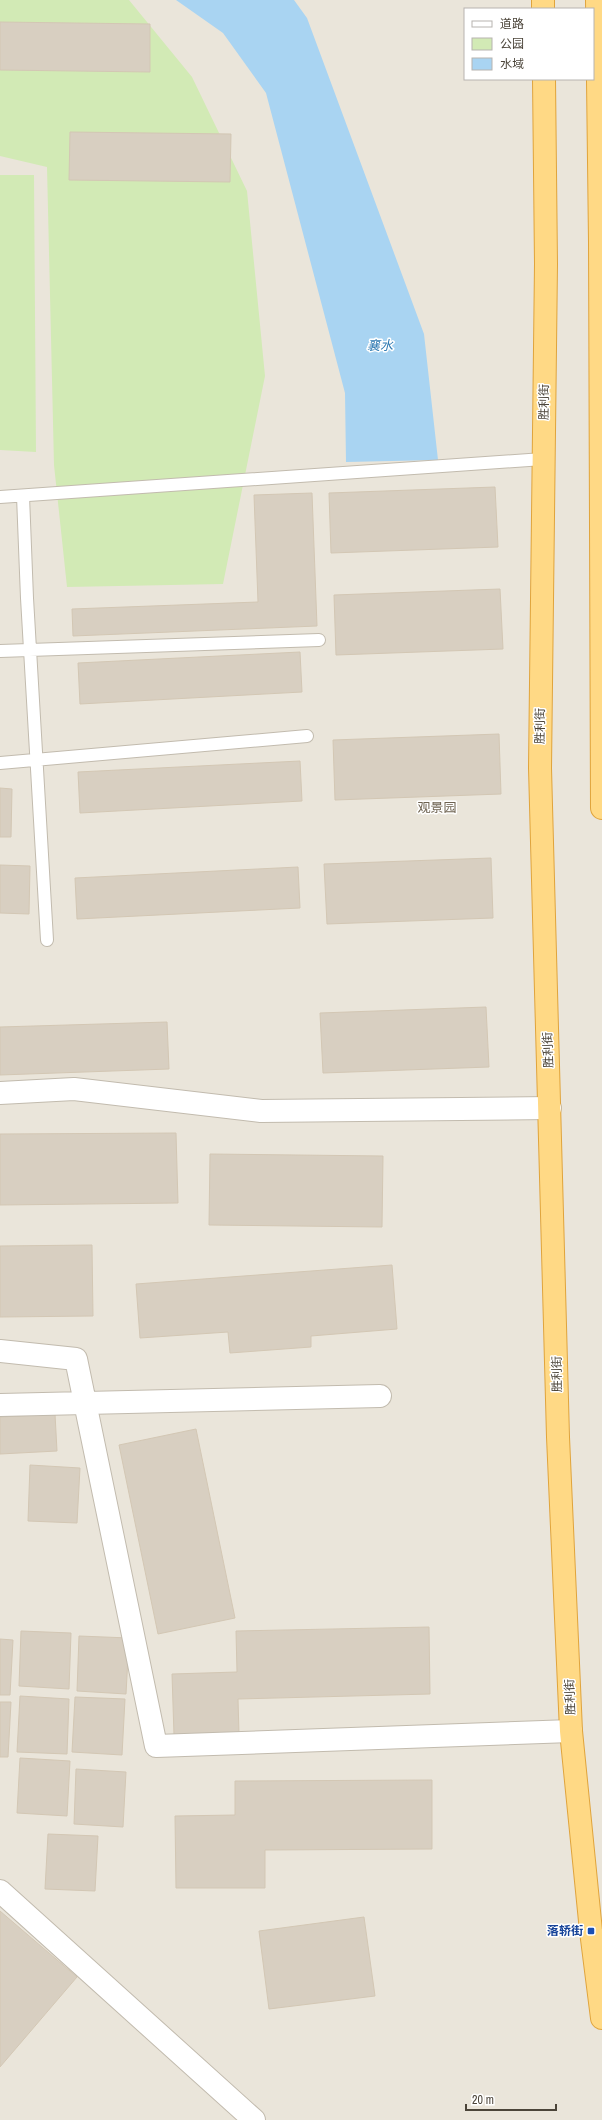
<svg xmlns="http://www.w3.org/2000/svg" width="602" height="2120" viewBox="0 0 602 2120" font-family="'Archivo Narrow','Noto Sans SC',sans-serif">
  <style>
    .residential { fill: #eae5da; fill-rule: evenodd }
    .green { fill: #d2eab5 }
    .water { fill: #a9d4f2 }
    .building { fill: #d8cfc1; stroke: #d3c7b4 }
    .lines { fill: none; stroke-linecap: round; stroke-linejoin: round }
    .service-casing { stroke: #c2bbae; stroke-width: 14 }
    .minor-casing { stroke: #c2bbae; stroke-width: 24 }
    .trunk-casing { stroke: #e0a43c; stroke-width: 24 }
    .service { stroke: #fff; stroke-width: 12 }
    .minor { stroke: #fff; stroke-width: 22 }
    .trunk { stroke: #ffd985; stroke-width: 22 }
    .transit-dot { fill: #1a4fb4; stroke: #fff; stroke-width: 1.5 }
    .labels { text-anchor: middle; stroke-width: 3; stroke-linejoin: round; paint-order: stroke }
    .street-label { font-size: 12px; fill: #4b4439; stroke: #fff }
    .transit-label { font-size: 12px; font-weight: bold; fill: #164399; stroke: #fff; text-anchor: end }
    .water-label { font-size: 13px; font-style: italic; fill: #2e7ab2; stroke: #fff }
    .neighbourhood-label { font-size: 13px; fill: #6e6250; stroke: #fff }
  </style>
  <rect width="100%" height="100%" fill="#f6f3ec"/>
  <!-- residential -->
  <path class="residential" d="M0 0H602V2120H0ZM465 9H593V79H465Z"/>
  <!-- green -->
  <path class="green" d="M0 0H129L192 77 247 191 265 376 223 584 67 587 54 465 47 167 0 156Z
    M0 175H34L36 452 0 450Z"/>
  <!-- water -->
  <path class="water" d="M176 0H294L307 18 424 334 438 460 346 462 345 393 266 93 223 33Z"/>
  <!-- building -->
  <path class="building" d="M0 22 150 24V72L0 70Z
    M70 132 231 134 230 182 69 180Z
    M495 487 498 547 331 553 329 493Z
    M312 493 317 626 73 636 72 609 258 602 254 495Z
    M500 589 503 649 336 655 334 595Z
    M300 652 302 692 80 704 78 663Z
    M499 734 501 794 335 800 333 740Z
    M300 761 302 801 80 813 78 772Z
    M0 788 12 789 11 837H0Z
    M491 858 493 918 327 924 324 864Z
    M0 865 30 866 29 914 0 913Z
    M298 867 300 908 77 919 75 878Z
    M486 1007 489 1067 323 1073 320 1013Z
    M167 1022 169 1069 0 1075V1027Z
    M176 1133 178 1203 0 1205V1134Z
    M210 1154 383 1156 382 1227 209 1225Z
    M92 1245 93 1316 0 1317V1246Z
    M392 1265 397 1329 311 1336V1347L230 1353 228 1332 140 1338 136 1284Z
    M55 1414 57 1451 0 1454V1417Z
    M196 1429 235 1618 158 1634 119 1445Z
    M30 1465 80 1468 77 1523 28 1521Z
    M429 1627 430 1694 238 1699 239 1734 174 1735 172 1674 237 1672 236 1631Z
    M21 1631 71 1633 69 1689 19 1686Z
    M79 1636 129 1638 126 1694 77 1691Z
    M0 1639 13 1640 10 1695H0Z
    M20 1696 69 1699 67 1754 17 1752Z
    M75 1697 125 1699 122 1755 72 1752Z
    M0 1702H11L8 1757H0Z
    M20 1758 70 1761 67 1816 17 1813Z
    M76 1769 126 1772 123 1827 74 1824Z
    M432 1780V1849L265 1850V1888H176L175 1816 235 1815V1781Z
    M48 1834 98 1836 95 1891 45 1889Z
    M0 1911 77 1977 0 2067Z
    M364 1917 375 1996 269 2009 259 1931Z"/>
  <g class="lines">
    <!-- service casing -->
    <g class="service-casing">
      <path id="service" d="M23 496 27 598 47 940
        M0 497 543 459
        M0 651 319 640
        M0 763 307 736"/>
    </g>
    <!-- minor casing -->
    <g class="minor-casing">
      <path id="minor" d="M0 1093 74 1089 261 1111 550 1108
        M0 1351 76 1359 156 1746 571 1731
        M0 1405 380 1396
        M0 1891 254 2120"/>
    </g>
    <!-- trunk casing -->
    <g class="trunk-casing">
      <path id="trunk" d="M543 0V9
        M597 0 600 242 602 808
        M544 79 546 264 540 768 558 1437 571 1731 591 1931 602 2018"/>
    </g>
    <!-- service -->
    <use href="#service" class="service"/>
    <!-- minor -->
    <use href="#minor" class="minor"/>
    <!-- trunk -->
    <use href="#trunk" class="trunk"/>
  </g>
  <!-- markers -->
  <rect class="transit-dot" x="587" y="1927" width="8" height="8" rx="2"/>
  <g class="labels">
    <!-- street labels -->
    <g class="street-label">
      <text transform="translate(544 402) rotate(-89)" y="4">胜利街</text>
      <text transform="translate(540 726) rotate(-89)" y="4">胜利街</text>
      <text transform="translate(548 1050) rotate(-92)" y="4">胜利街</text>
      <text transform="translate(557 1374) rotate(-91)" y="4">胜利街</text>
      <text transform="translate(570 1697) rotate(-92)" y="4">胜利街</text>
    </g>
    <!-- transit labels -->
    <g class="transit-label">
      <text x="583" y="1935">落轿街</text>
    </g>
    <!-- water labels -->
    <g class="water-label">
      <text x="380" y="350">襄水</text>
    </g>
    <!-- neighbourhood labels -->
    <g class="neighbourhood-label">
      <text x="437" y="812">观景园</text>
    </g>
  </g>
  <!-- legend -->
  <rect x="464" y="8" width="130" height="72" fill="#ffffff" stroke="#b7b4b0"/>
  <rect x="472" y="21" width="20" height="6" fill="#ffffff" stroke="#b7b4b0"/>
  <text x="500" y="28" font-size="12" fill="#4b4439">道路</text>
  <rect x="472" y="38" width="20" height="12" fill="#d2eab5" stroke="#b7b4b0"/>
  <text x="500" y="48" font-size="12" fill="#4b4439">公园</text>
  <rect x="472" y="58" width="20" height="12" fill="#a9d4f2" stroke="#b7b4b0"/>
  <text x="500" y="68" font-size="12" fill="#4b4439">水域</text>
  <!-- scale -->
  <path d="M466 2104v6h90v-6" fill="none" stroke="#4b4439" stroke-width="2"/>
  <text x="472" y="2104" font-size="12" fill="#4b4439" stroke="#ffffff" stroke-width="3" paint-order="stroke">20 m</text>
</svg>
